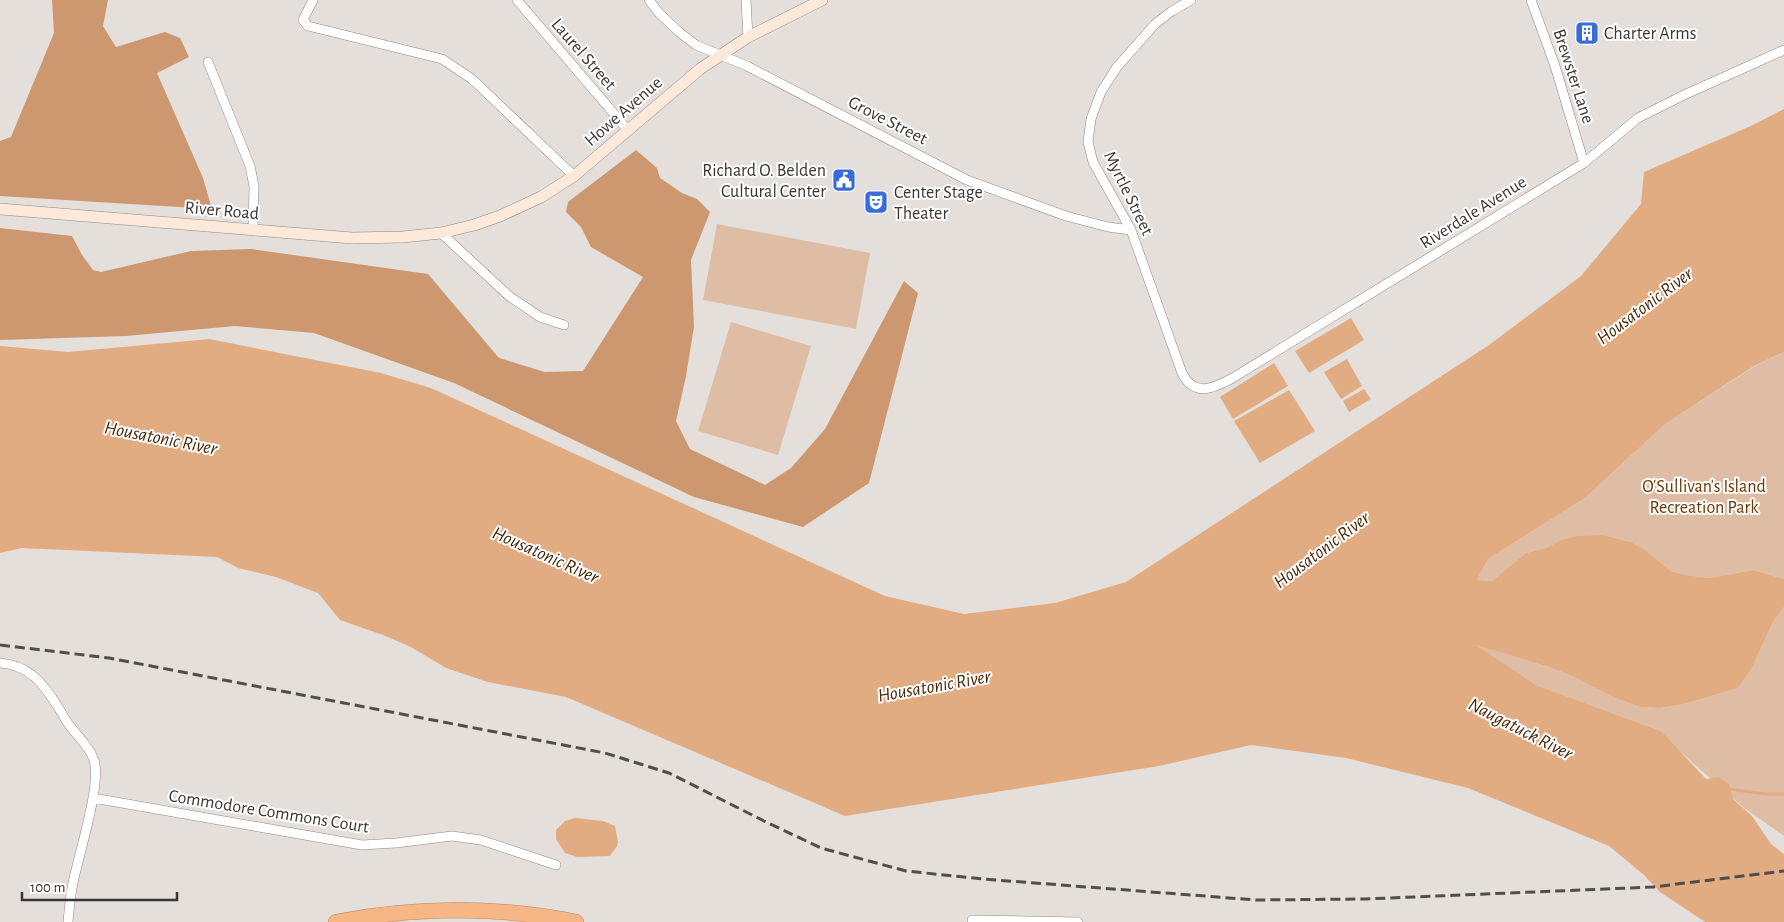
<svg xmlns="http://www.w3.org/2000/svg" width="1784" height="922" viewBox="0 0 1784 922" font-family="'Alegreya Sans',sans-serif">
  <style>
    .green { fill: #dfbda5 }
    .forest { fill: #cd986f }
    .water { fill: #e2ac83 }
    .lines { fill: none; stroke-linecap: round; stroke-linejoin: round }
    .stream { stroke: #e2ac83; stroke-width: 3 }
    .street-casing { stroke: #8e8985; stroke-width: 10 }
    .secondary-casing { stroke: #8e8985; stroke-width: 12 }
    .highway-casing { stroke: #b48a69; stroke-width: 16 }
    .street { stroke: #fff; stroke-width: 9 }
    .secondary { stroke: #fce9da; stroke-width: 11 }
    .highway { stroke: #f6b685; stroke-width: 15 }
    .rail { stroke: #504e4b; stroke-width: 3; stroke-dasharray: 10 5; stroke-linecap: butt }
    .labels { text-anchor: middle; stroke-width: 4; stroke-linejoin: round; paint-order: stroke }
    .poi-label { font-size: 18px; fill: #393735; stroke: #fff; text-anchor: start }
    .street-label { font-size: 18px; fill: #393735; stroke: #fff }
    .park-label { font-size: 18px; fill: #6a3805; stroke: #fff }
    .water-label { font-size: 19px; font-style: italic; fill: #492605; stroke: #fff }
  </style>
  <rect width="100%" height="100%" fill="#e4dfdb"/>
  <!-- green -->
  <path class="green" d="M717 224 870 253 856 329 703 300Z
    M731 322 811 346 778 455 698 431Z
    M1784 352V579L1753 570 1710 578 1685 575 1671 571 1644 549 1631 542 1603 535 1561 540 1546 548 1526 553 1492 581 1477 580 1488 559 1585 498 1664 425 1755 366Z
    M1784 607V836L1743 807 1667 740 1661 731 1536 685 1474 644 1549 667 1572 676 1615 698 1640 707 1660 708 1684 704 1738 688 1752 668 1773 622Z"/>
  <!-- forest -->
  <path class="forest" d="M52 0H108L103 26 116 47 165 32 180 38 189 57 157 73 203 178 212 209 0 196V141L11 137 54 33Z
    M636 150 657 168 660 178 682 193 697 199 710 212 691 260 694 327 686 376 676 421 690 449 765 485 791 468 825 429 904 281 918 293 869 483 803 527 694 497 454 383 314 333 235 326 126 336 0 340V228L72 236 82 255 93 270 101 272 191 251 251 249 428 274 499 358 545 372 583 371 643 277 591 247 581 227 566 212 568 202Z"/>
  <!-- water -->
  <path class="water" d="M1784 109V352L1754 366 1664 425 1585 498 1488 559 1477 580 1492 581 1526 553 1546 548 1561 540 1578 536 1603 535 1631 542 1644 549 1671 571 1685 575 1710 578 1753 570 1784 579V607L1773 622 1752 668 1738 688 1684 704 1660 708 1640 707 1615 698 1572 676 1549 667 1476 645 1536 685 1661 731 1706 779 1719 777 1729 784 1733 799 1752 816 1771 844 1784 854V922H1705L1660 892 1643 874 1609 846 1468 788 1346 758 1251 745 1159 766 845 816 566 697 488 682 446 668 411 647 383 635 340 620 318 593 276 577 238 568 217 557 22 548 0 553V346L68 352 209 339 381 373 431 388 885 596 964 614 1055 603 1126 582 1489 345 1581 276 1641 204 1644 172 1753 125Z
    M1351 318 1364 340 1309 373 1295 351Z
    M1347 359 1362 386 1341 399 1324 372Z
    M1274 363 1288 386 1233 419 1220 397Z
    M1364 389 1371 399 1349 412 1343 401Z
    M1289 390 1315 431 1260 463 1234 421Z
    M575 818 603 821 615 826 618 842 617 846 610 856 577 857 565 853 556 839V830L565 821Z"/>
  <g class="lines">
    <!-- stream -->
    <path class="stream" d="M1728 789 1766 794H1784"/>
    <!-- street casing -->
    <g class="street-casing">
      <path id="street" d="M313 0 303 20 308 26 442 59 472 79 574 176
        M517 0 627 129
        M649 0 659 13 679 32 696 45 747 66 967 180 1066 216 1108 227 1131 230
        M746 0 748 37
        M1191 0 1172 11 1155 24 1117 67 1101 92 1091 119 1088 142 1093 162 1131 230 1182 373C1194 397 1212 389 1231 379L1584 163 1638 118 1684 95 1784 50
        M1531 0 1555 66 1584 163
        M208 62 250 166 254 186 253 230
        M441 233 509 296 540 317 564 325
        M0 663C29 665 43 683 58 707 62 713 65 720 70 726 78 737 90 747 94 760 102 785 77 859 72 888 70 899 69 911 68 922
        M93 798 362 845 396 843 452 836 481 840 556 865
        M972 920 1078 922"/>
    </g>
    <!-- secondary casing -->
    <g class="secondary-casing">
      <path id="secondary" d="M0 209 352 238 403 237 441 233 474 225 500 216 541 197 574 176 700 69 748 37 822 0"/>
    </g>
    <!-- highway casing -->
    <g class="highway-casing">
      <path id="highway" d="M336 922C415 907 496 906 576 922"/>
    </g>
    <!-- street -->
    <use href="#street" class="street"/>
    <!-- secondary -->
    <use href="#secondary" class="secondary"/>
    <!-- highway -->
    <use href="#highway" class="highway"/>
    <!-- rail -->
    <path class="rail" d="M0 645 109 658 605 753 669 773 764 821 821 848 906 871 983 879 1256 900 1366 899 1653 887 1784 871"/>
  </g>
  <!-- icons -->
  <defs>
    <g id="building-square" transform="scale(1.25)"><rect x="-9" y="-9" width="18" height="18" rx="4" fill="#3b6bdb" stroke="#fff"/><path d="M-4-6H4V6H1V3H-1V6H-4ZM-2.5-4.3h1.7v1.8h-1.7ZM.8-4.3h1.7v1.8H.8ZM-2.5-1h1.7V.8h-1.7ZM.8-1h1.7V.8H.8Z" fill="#fff"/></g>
    <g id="civic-square" transform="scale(1.25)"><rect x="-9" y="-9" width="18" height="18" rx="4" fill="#3b6bdb" stroke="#fff"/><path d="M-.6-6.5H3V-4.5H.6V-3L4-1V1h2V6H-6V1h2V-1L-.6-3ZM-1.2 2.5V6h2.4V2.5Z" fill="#fff"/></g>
    <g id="theatre-square" transform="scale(1.25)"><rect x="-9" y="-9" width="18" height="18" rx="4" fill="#3b6bdb" stroke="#fff"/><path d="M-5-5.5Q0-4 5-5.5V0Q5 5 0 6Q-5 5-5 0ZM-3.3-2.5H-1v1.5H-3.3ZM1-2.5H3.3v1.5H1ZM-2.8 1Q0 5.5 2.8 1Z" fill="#fff"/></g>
  </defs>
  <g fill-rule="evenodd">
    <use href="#building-square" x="1587" y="33"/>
    <use href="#civic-square" x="844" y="180"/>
    <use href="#theatre-square" x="876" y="202"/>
  </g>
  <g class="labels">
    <!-- poi labels -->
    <g class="poi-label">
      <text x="1604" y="39">Charter Arms</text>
      <text x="826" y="176" text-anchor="end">Richard O. Belden<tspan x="826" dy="21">Cultural Center</tspan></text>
      <text x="894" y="198">Center Stage<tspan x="894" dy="21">Theater</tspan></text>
    </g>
    <!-- street labels -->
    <g class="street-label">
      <text transform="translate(584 54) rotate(49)" y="6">Laurel Street</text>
      <text transform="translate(1574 76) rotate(72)" y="6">Brewster Lane</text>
      <text transform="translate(623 111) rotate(-41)" y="6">Howe Avenue</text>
      <text transform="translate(888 120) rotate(27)" y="6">Grove Street</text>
      <text transform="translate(1129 193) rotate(64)" y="6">Myrtle Street</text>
      <text transform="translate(222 210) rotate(5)" y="6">River Road</text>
      <text transform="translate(1473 212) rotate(-32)" y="6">Riverdale Avenue</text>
      <text transform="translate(269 811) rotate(9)" y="6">Commodore Commons Court</text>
    </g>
    <!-- park labels -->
    <g class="park-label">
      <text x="1704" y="492">O'Sullivan's Island<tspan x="1704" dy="21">Recreation Park</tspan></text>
    </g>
    <!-- water labels -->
    <g class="water-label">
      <text transform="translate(1644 305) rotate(-37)" y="7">Housatonic River</text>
      <text transform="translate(161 437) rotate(11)" y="7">Housatonic River</text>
      <text transform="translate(1321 549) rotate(-37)" y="7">Housatonic River</text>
      <text transform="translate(546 554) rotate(24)" y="7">Housatonic River</text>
      <text transform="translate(934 685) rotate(-10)" y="7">Housatonic River</text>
      <text transform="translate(1521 728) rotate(27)" y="7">Naugatuck River</text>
    </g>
  </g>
  <!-- scale -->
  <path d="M22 892v8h155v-8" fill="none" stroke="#393735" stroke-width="2.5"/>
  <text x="30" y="892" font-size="15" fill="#393735" stroke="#ffffff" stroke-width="4" paint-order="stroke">100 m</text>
</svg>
